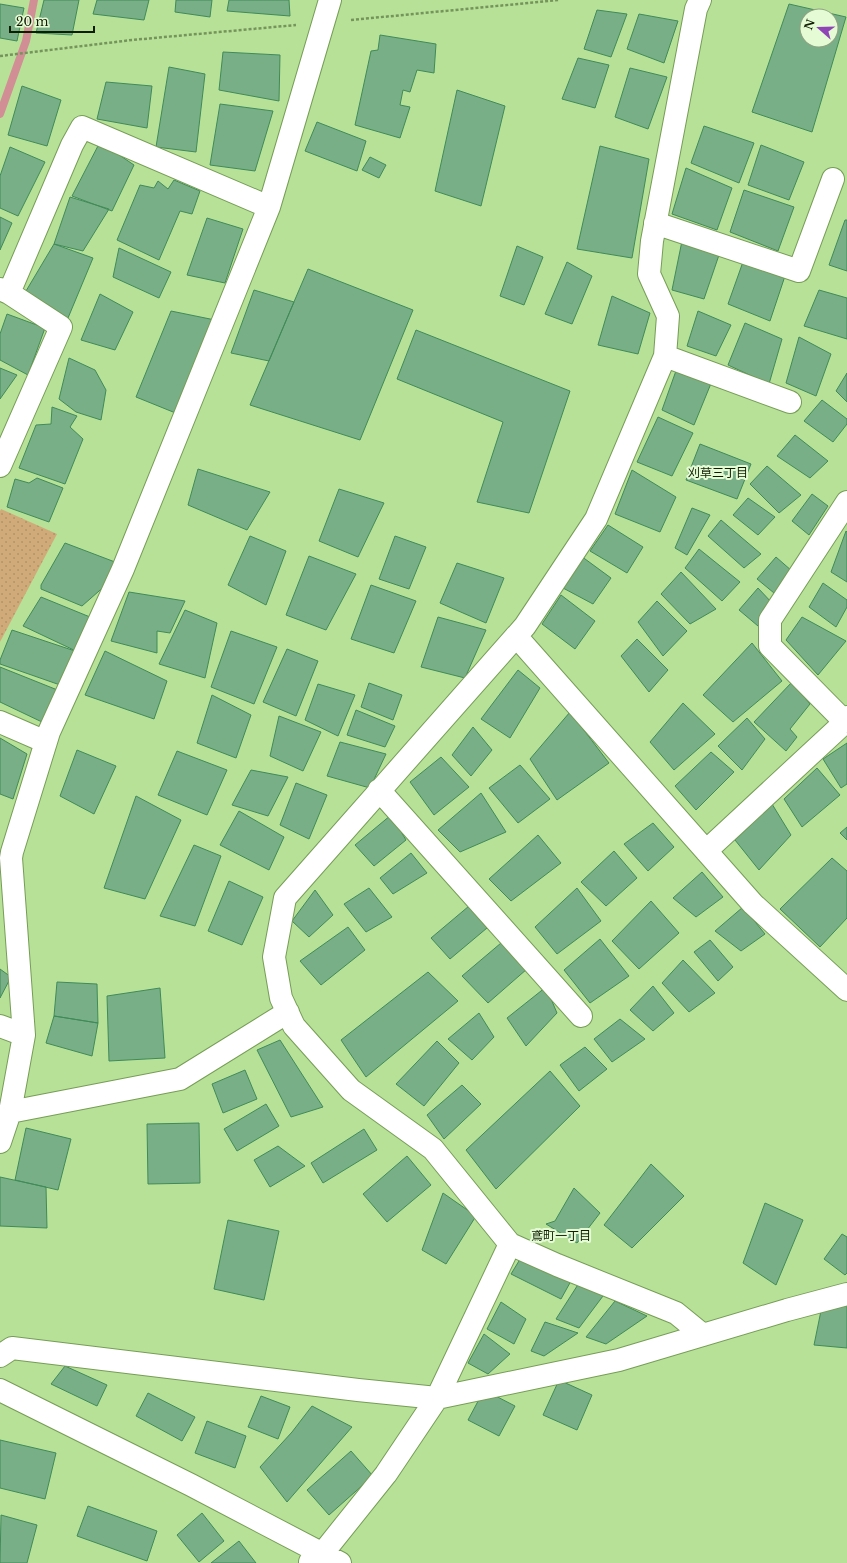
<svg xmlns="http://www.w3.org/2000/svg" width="847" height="1563" viewBox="0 0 847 1563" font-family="'Libre Baskerville','Noto Sans JP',serif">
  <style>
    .grass { fill: url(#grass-dots) }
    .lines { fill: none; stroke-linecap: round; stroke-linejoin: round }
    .stream { stroke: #d18e95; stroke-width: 8 }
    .building { fill: #78af87; stroke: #408b59; fill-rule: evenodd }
    .minor-casing { stroke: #769d56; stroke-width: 24 }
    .path { stroke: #75945c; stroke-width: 2.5; stroke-dasharray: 3 2; stroke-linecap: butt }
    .minor { stroke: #fff; stroke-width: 22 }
    .labels { text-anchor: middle; stroke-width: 4; stroke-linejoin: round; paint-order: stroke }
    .neighbourhood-label { font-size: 12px; fill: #0f1e02; stroke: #e5fbd6 }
  </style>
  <defs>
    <pattern id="grass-dots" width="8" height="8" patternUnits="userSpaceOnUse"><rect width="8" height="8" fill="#d1aa7a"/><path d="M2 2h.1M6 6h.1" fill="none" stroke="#b29268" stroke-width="1.8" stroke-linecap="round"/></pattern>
  </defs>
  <rect width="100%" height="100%" fill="#b7e197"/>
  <!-- grass -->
  <path class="grass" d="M1 509 57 534 0 642V511Z"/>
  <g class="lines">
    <!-- stream -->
    <path class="stream" d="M0 114 26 41 34 0"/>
  </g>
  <!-- building -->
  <path class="building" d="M44 0H79L72 35 36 33Z
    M97 0H149L144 20 93 14Z
    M176 0H212L210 17 175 12Z
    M229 0H289L290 16 227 11Z
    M0 4 24 8 17 41 0 38Z
    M789 4 846 17 812 132 752 112ZM807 16H831V40H807Z
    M597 10 627 14 611 57 584 49Z
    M639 14 678 21 664 63 627 49Z
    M380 35 436 44 434 73 417 70 410 92 403 90 400 105 410 107 400 138 355 125 371 51 378 50Z
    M223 52 280 55 279 101 219 90Z
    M578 58 609 65 595 108 562 99Z
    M169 67 205 74 196 152 156 147Z
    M630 68 667 77 648 129 615 117Z
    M106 82 152 86 147 128 97 119Z
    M22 86 61 100 47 146 8 135Z
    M457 90 505 106 481 206 435 191Z
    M220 104 273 111 255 171 210 165Z
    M317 122 366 141 357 171 305 151Z
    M704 126 754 143 739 183 691 163Z
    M100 142 134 165 112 211 72 196Z
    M761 145 804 162 789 200 748 185Z
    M600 146 649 159 632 258 577 249Z
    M10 147 45 162 18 216 0 208V176Z
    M370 157 386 165 379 178 362 170Z
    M686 168 732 188 717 230 672 214Z
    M174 180 200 191 192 214 180 211 159 260 117 240 140 185 154 188 158 181 168 189Z
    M744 190 794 207 778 251 730 232Z
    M70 197 109 209 83 251 54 244Z
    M0 217 12 223 0 250Z
    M207 218 243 229 225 283 187 275Z
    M845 220H847V271L829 265Z
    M682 241 719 255 704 299 672 290Z
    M54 244 93 258 68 318 26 291Z
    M517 246 543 257 524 305 500 296Z
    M119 248 171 272 159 298 113 277Z
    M744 259 785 276 770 321 728 304Z
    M567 262 592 276 572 324 545 314Z
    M308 269 413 310 360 440 250 405Z
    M254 290 294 302 269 361 231 353Z
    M819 290 847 298V339L804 326Z
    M100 294 133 312 115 350 81 340Z
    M612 296 650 313 638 354 598 345Z
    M171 311 215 320 178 414 136 397Z
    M698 311 731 325 716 356 687 346Z
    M7 314 45 328 28 375 0 360V334Z
    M745 323 782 339 769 384 728 365Z
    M416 330 570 391 529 513 477 502 503 422 397 379Z
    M799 337 831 354 816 396 786 383Z
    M69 358 95 370 106 390 101 420 76 412 59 399Z
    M0 368 17 375 0 399Z
    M677 368 712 381 694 425 662 410Z
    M847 373V402L836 391Z
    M822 400 847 419V424L833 442 804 421Z
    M52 407 77 416 70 427 83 439 65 484 19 468 36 425 51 424Z
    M658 417 693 433 672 476 637 462Z
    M795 435 828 461 810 478 777 456Z
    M700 444 751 464 737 499 686 480Z
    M767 466 801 495 779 513 750 484Z
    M198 469 270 492 247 530 188 505Z
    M632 470 676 497 660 532 615 514Z
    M37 478 63 488 49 522 7 507 15 479 29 483Z
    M339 489 384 503 358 557 319 541Z
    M812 494 828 506 809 535 792 521Z
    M748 498 775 517 758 535 733 515Z
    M692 508 710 515 687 555 675 548Z
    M721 520 761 554 744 568 708 536Z
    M608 525 643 547 627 573 590 551Z
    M846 531 847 532V582L831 572Z
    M250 536 286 551 266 605 228 585Z
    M395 536 426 547 409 589 379 579Z
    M65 543 115 562 107 584 82 606 41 589V585Z
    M699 549 740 582 722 601 685 568Z
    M309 556 356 574 326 630 286 615Z
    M581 556 611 578 593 604 563 588Z
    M776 557 792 571 774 593 757 579Z
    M457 563 504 578 486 623 440 603Z
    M681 572 716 609 690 624 661 594Z
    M823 583 847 600V607L836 627 809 607Z
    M371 585 416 601 394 653 351 639Z
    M758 588 773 604 758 626 739 610Z
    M129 592 185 601 170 633 157 631V653L111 641Z
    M561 595 595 621 575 649 542 624Z
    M41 597 90 617 78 652 23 626Z
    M657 601 687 631 663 656 638 622Z
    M185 610 217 623 205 678 159 664Z
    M438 617 486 630 465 678 421 667Z
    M802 617 846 641 818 675 786 640Z
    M12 630 78 652 63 686 0 664V660Z
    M231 631 277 647 254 704 211 687Z
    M637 639 668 670 649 692 621 656Z
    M752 643 782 681 733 722 703 695Z
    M287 649 318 661 296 716 263 702Z
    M105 651 167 681 154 719 85 695Z
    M0 667 60 691 42 722 0 702Z
    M518 670 540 688 510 738 481 719Z
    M792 682 810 704 790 729 797 737 786 751 754 722Z
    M369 683 402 695 393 720 361 707Z
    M318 684 355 695 338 736 305 720Z
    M212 695 251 715 236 758 197 743Z
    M683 703 715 734 674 770 650 742Z
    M356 710 395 726 385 747 347 735Z
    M570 712 609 763 557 800 530 759Z
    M279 716 321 732 303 771 270 756Z
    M747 718 765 739 742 770 718 746Z
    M473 727 492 750 471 776 452 755Z
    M0 738 27 754 13 799 0 794Z
    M340 742 386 754 370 788 327 776Z
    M847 743V784L841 788 823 759Z
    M77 750 116 766 94 814 60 796Z
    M177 751 227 770 207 815 158 795Z
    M711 752 734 772 696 810 675 786Z
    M441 757 469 787 434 815 410 782Z
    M520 765 550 799 518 823 489 788Z
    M817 768 840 795 802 827 784 799Z
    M251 770 288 777 268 816 232 805Z
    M296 783 327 795 309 839 280 825Z
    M481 793 506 832 460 852 438 830Z
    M136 796 181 820 145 899 104 888Z
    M772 804 791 835 759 870 735 840Z
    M239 811 284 837 269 870 220 845Z
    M391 815 406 840 374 866 355 845Z
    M653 823 674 847 648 871 624 844Z
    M847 827V840L840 833Z
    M538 835 561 863 511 901 489 879Z
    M194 845 221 856 195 926 160 916Z
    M614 851 637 878 606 906 581 882Z
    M411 853 427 873 393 894 380 878Z
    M832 858 847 871V918L820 947 780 909Z
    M702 872 723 897 696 917 673 898Z
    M229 881 263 897 242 945 208 931Z
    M369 888 392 917 366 932 344 904Z
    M577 888 601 921 557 954 535 927Z
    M315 890 333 915 309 937 292 921Z
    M651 901 679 933 639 969 612 941Z
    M469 906 487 928 450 959 431 938Z
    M743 907 765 934 741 951 715 931Z
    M348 927 365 950 321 985 300 961Z
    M600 939 629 976 590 1003 564 970Z
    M710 940 733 967 718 981 694 952Z
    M501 943 527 969 488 1003 462 976Z
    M683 960 715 993 689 1012 662 983Z
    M0 969 11 977 0 998Z
    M428 972 458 1001 366 1077 341 1040Z
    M57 982 97 984 98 1023 54 1016Z
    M653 986 674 1013 653 1031 630 1010Z
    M546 987 557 1013 526 1046 507 1018Z
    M160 988 165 1058 109 1061 107 996Z
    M479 1013 494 1037 472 1060 448 1039Z
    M54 1016 98 1023 92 1056 46 1043Z
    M620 1019 645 1039 612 1062 594 1039Z
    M280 1040 323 1107 291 1117 257 1050Z
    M437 1041 459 1063 424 1106 396 1084Z
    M585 1047 607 1069 579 1091 560 1065Z
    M245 1070 257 1099 223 1113 212 1084Z
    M550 1071 580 1106 496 1189 466 1150Z
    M462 1085 481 1104 444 1139 427 1115Z
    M266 1104 279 1126 237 1151 224 1129Z
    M199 1123 200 1183 148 1184 147 1124Z
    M26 1128 71 1139 58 1190 15 1180Z
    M364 1129 377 1150 323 1183 311 1163Z
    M278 1146 305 1166 270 1187 254 1160Z
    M407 1156 431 1185 387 1222 363 1194Z
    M651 1164 684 1196 632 1248 604 1225Z
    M0 1177 46 1187 47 1228 0 1226Z
    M574 1188 600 1213 577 1243 546 1224 555 1221Z
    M443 1193 476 1216 446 1264 422 1250Z
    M765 1203 803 1220 776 1285 743 1263Z
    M228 1220 279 1231 264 1300 214 1289Z
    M842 1234 847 1237V1273L845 1275 824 1259Z
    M522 1256 571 1281 561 1299 511 1274Z
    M579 1283 606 1292 579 1328 556 1319Z
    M615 1301 647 1316 606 1344 586 1337Z
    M823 1301H847V1348L814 1345Z
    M501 1302 526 1319 514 1344 487 1329Z
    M545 1322 578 1333 544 1356 531 1351Z
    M484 1334 510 1354 488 1374 468 1363Z
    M65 1366 107 1385 97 1406 51 1384Z
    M559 1380 592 1395 577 1430 543 1415Z
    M484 1390 515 1406 499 1436 468 1420Z
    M148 1393 195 1417 182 1441 136 1416Z
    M261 1396 290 1407 278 1439 248 1427Z
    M312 1406 352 1427 287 1502 260 1467 292 1432Z
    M207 1421 246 1436 235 1468 195 1453Z
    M0 1440 56 1453 45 1499 0 1488Z
    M351 1451 373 1476 329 1515 307 1490Z
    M88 1506 157 1531 147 1561 77 1536Z
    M202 1513 224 1541 199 1562 177 1535Z
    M1 1515 37 1525 27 1563H0Z
    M239 1541 256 1563H211Z"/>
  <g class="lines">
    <!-- minor casing -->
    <g class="minor-casing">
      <path id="minor" d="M700 0 696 9 652 241 649 274 668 316 665 356 596 519 525 626 285 898 274 957 281 998 294 1026 351 1090 433 1149 510 1244 557 1265 676 1313 703 1335
        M655 223 799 271 833 179
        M0 289 9 293 61 327 0 466
        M9 293 72 145 82 127 269 207
        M665 356 790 402
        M516 636 753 904 847 990
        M0 722 46 742
        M845 722 770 646V620L847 502
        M379 790 581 1016
        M706 851 845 722 847 717
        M0 1026 24 1035
        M10 1112 180 1079 288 1012
        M0 1142 10 1112 24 1035 11 858 12 852 49 732 123 569 269 207 330 0
        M0 1356 12 1348 358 1390 437 1398 619 1360 787 1310 847 1294
        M0 1390 191 1485 340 1563
        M310 1562 322 1554 386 1474 437 1398 510 1244"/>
    </g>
    <!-- path -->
    <path class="path" d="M351 20 559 0
      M0 56 132 40 296 25"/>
    <!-- minor -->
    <use href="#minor" class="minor"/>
  </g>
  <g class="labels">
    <!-- neighbourhood labels -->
    <g class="neighbourhood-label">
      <text x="718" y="477">刈草三丁目</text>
      <text x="561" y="1240">鳶町一丁目</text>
    </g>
  </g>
  <!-- north arrow -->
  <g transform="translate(819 28) rotate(290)"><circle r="19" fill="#e5fbd6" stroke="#8fa381"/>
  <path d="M0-3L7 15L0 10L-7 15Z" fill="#9045b7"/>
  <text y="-6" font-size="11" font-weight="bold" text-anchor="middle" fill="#0f1e02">N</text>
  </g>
  <!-- scale -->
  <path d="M10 26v6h84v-6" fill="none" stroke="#0f1e02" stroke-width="2"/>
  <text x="16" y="26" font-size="12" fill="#0f1e02" stroke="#e5fbd6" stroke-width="3" paint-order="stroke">20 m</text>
</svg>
